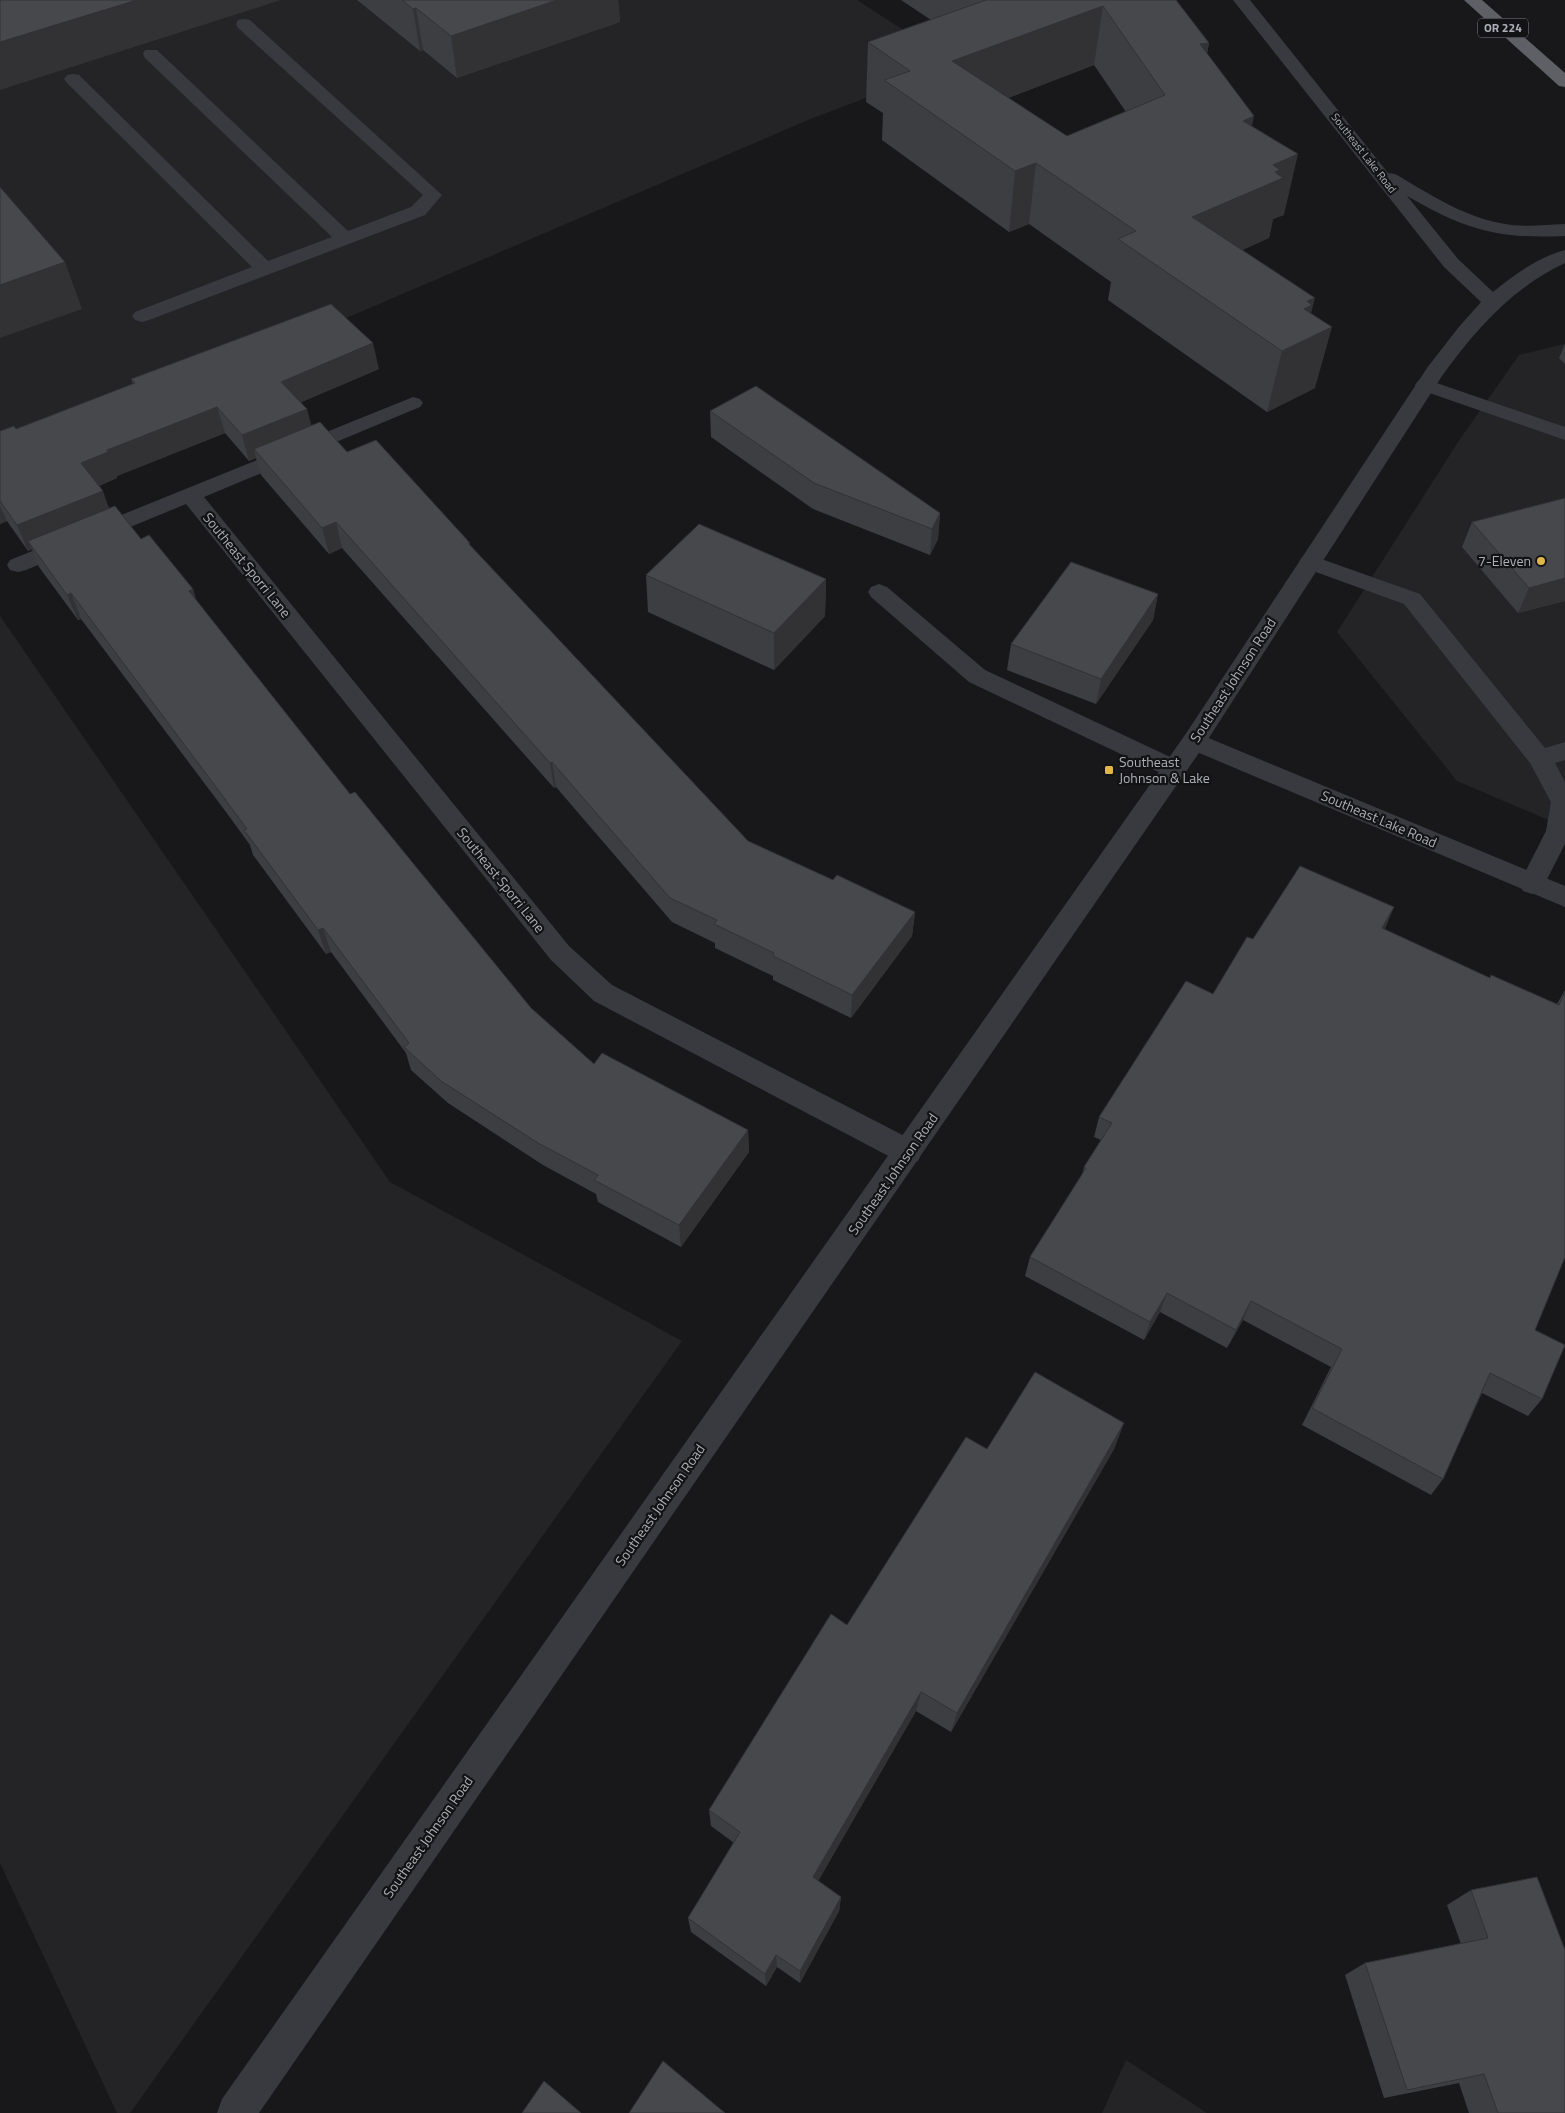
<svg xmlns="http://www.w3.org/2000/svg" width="1565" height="2113" viewBox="0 0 1565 2113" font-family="'Titillium Web',sans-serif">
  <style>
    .built { fill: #242427 }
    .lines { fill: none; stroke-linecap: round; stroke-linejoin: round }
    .service { fill: #393a3f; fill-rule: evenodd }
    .minor { fill: #393a3f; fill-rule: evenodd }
    .tertiary { fill: #393a3f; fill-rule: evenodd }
    .trunk { fill: #5e6066; fill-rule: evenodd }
    .wall { fill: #3d3e41; fill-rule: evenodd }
    .shaded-wall { fill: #323235 }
    .building { fill: #47484c; stroke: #323235; fill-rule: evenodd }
    .poi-dot { fill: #e0b64a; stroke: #131315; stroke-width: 2 }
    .labels { text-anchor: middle; stroke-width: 4.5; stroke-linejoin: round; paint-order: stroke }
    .far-street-label { font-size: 11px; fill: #acafb8; stroke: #131315 }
    .shield { fill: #131315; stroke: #7e8087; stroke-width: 1 }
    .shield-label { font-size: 12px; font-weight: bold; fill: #acafb8 }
    .poi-label { font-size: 14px; fill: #acafb8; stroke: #131315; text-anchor: end }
    .street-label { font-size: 14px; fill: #acafb8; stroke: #131315 }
  </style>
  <rect width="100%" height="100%" fill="#18181a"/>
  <!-- built -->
  <path class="built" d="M0 0H857L956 64 813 118 351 316 0 450Z
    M1565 344V827L1457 781 1337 632 1458 442 1519 355Z
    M0 616 390 1182 682 1341 130 2113H117L0 1863Z
    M1126 2060 1207 2113H1102Z"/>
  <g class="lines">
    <!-- service -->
    <path class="service" d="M244 19 250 20 442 195 425 215 149 320 142 322 135 320 132 316 135 312 252 267 67 83 64 79 67 75 73 74 79 75 268 261 332 237 145 58 143 54 145 50H157L348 231 411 207 423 195 238 28 236 24 238 20Z
      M1425 379 1565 427V440L1418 389 1415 385 1418 381Z
      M1310 555 1420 594 1545 748 1565 742V760L1555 763 1565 782V844L1541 891 1532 894 1523 891 1519 884 1546 831 1551 802 1530 763 1404 604 1302 567 1299 562 1302 557Z
      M879 584 887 587 985 670 1183 763 1186 769 1183 775 1174 778 1165 775 969 682 871 597 868 592 871 587Z"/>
    <!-- minor -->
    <path class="minor" d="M413 397 420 399 423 403 420 407 204 497 569 946 612 985 918 1143 922 1152 918 1161 908 1164 898 1161 594 1001 551 960 186 504 26 570 18 572 10 570 7 565 10 560Z
      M1194 732 1565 886V907L1185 747 1182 741 1185 735Z"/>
    <!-- tertiary -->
    <path class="tertiary" d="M1233 0H1250L1388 173 1395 174C1428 193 1462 216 1500 223 1521 228 1543 225 1565 224V236C1497 239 1466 230 1407 196L1458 259 1493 292C1514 275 1538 257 1565 250V263C1512 288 1476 329 1442 376L1203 747 259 2113H217L222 2099 1185 735 1427 368 1458 328 1481 302 1444 267Z"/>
    <!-- trunk -->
    <path class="trunk" d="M1464 0H1482L1565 73V87L1559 86Z"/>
  </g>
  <!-- wall -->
  <path class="wall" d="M357 0H618L620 22 457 78 423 50 420 51Z
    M901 0H1176L1209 43 1207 54 1252 126 1284 215 1273 219 1269 238 1242 250 1311 313 1315 388 1267 412 1108 300 1111 282 1029 224 1009 232 882 140 883 113 866 102 868 42 931 20ZM1094 65 1126 112 1067 136 1008 98Z
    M1565 344V364L1559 358Z
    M379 369 301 402 311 426 470 543V546L748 841 833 880 915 912 912 936 851 1018 773 980V976L715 948V943L672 922 556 787 554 788 342 548 329 554 261 475 256 458 249 461 225 433 117 476V478L99 486 109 508 193 589 196 600 350 794 531 1008 594 1064 748 1130 749 1152 681 1247 598 1202 596 1194 543 1165 448 1103 411 1070 406 1053 331 952 326 954 253 855 250 845 226 812 81 619 78 620 39 567 32 549 28 551 7 521 0 524V431L16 429 133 384 131 379Z
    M710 411 940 513 938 539 930 555 813 509 711 437Z
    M1565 498V601L1518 613 1462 547 1472 522Z
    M646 575 826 579 825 616 774 670 648 612Z
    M1158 594 1153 620 1096 704 1007 670 1011 644Z
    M1384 930 1490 978 1557 1004 1565 990V1257L1535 1330 1542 1399 1528 1416 1482 1393 1443 1479 1431 1495 1302 1425 1331 1367 1243 1320 1227 1348 1160 1312 1144 1340 1025 1276 1030 1257 1082 1175 1084 1167 1101 1140 1094 1137 1099 1117 1213 994 1253 939Z
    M1124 1423 1114 1449 951 1732 916 1711 818 1881 841 1897 839 1911 800 1983 777 1967 766 1986 691 1932 688 1918 734 1843 711 1826 709 1810 847 1625 987 1449Z
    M1471 1890 1565 2113H1469L1459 2083 1384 2098 1345 1975 1365 1963 1461 1944 1447 1905Z"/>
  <!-- shaded-wall -->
  <path class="shaded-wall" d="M137 0H281L0 90V42Z
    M557 0H618L620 22 457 78 451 36Z
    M1103 6 1094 65 948 121 952 61Z
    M416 8 423 50 420 51 413 9Z
    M1209 43 1198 103 1200 44Z
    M1254 116 1242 176 1243 121Z
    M1298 154 1284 215 1273 219 1269 238 1180 278 1192 217 1273 165Z
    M1036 163 1029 224 1009 232 1015 171Z
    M65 262 82 309 0 338V285Z
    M1315 298 1304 341 1332 327 1315 388 1267 412 1282 351 1307 301Z
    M373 343 379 369 288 408 281 382Z
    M217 407 225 433 117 476V478L90 489 81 463 107 450Z
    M307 409 314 435 254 449 256 458 249 461 242 435Z
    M103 491 112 517 28 541 32 549 28 551 17 525Z
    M0 506 7 521 0 524Z
    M940 513 938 539 930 555 932 529Z
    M336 522 342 548 329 554 322 528Z
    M1565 578V601L1518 613 1529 588Z
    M826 579 825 616 774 670V633Z
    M193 589 201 615 189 591Z
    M71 593 81 619 78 620 67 595Z
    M1158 594 1153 620 1096 704 1101 679Z
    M552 762 556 787 554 788 550 763Z
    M1394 907 1385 929 1372 950 1382 928Z
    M915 912 912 936 851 1018 852 995Z
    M323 928 331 952 326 954 318 930Z
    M748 1130 749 1152 681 1247 679 1225Z
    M1167 1293 1160 1312 1144 1340 1150 1322Z
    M1251 1301 1243 1320 1227 1348 1236 1330Z
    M1124 1423 1114 1449 951 1732 957 1713Z
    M921 1692 916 1711 812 1892 813 1877Z
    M841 1897 839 1911 800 1983V1971Z
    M776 1955 777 1967 766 1986 765 1974Z"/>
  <!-- building -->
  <path class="building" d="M0 0H137L0 42Z
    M402 0H557L451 36 416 8 413 9Z
    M986 0H1176L1209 43 1200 44 1254 116 1243 121 1298 154 1273 165 1280 170 1275 172 1283 178 1192 217 1315 298 1307 301 1312 305 1304 309 1332 327 1282 351 1118 239 1136 231 1036 163 1015 171 884 80 910 71 868 42ZM1103 6 1165 95 1067 136 952 61Z
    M0 187 65 262 0 285Z
    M331 304 373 343 281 382 307 409 242 435 217 407 107 450 108 452 81 463 103 491 17 525 0 501V431L14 426 16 429 135 383 131 379Z
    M756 386 940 513 932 529 814 483 710 411Z
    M320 422 347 452 376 440 470 543H468L748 841 833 880 837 875 915 912 852 995 773 956 774 953 714 924 717 920 670 898 552 762 550 763 336 522 322 528 254 449Z
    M1565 498V578L1529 588 1472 522Z
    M115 506 141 539 149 535 193 589 189 591 350 794 355 792 531 1008 594 1064 602 1053 748 1130 679 1225 594 1180 598 1175 538 1143 441 1081 404 1047 409 1043 323 928 318 930 244 830 247 829 216 787 71 593 67 595 28 541Z
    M699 524 826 579 774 633 646 575Z
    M1071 562 1158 594 1101 679 1011 644Z
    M1300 866 1394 907 1382 928 1490 978 1491 975 1559 1005 1565 992V1257L1535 1330 1565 1345 1542 1399 1490 1373 1443 1479 1312 1408 1342 1349 1251 1301 1236 1330 1167 1293 1150 1322 1030 1257 1086 1168 1084 1167 1112 1123 1099 1117 1186 981 1213 994 1247 937 1253 939Z
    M1035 1372 1124 1423 957 1713 921 1692 813 1877 841 1897 800 1971 776 1955 765 1974 688 1918 740 1832 709 1810 831 1614 847 1625 966 1437 987 1449Z
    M1537 1877 1565 1950V2113H1498L1484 2074 1407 2090 1365 1963 1488 1938 1471 1890Z
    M663 2061 725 2113H629Z
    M544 2081 581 2113H522Z"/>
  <!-- markers -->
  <g class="poi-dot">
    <circle cx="1541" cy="561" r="5"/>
    <rect x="1104" y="765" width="10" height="10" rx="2.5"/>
  </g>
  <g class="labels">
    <!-- far-street labels -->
    <g class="far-street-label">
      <text transform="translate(1364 153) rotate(52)" y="4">Southeast Lake Road</text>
    </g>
    <!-- shield labels -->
    <rect class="shield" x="1478" y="18.5" width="50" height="19" rx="4"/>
    <g class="shield-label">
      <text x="1503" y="32">OR 224</text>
    </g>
    <!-- poi labels -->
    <g class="poi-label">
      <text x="1531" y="566">7-Eleven</text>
      <text x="1119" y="767" text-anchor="start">Southeast<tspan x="1119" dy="16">Johnson &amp; Lake</tspan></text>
    </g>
    <!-- street labels -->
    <g class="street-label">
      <text transform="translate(247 565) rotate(51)" y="5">Southeast Sporri Lane</text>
      <text transform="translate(1233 680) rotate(-57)" y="5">Southeast Johnson Road</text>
      <text transform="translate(1379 819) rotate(23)" y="5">Southeast Lake Road</text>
      <text transform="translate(501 880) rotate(51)" y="5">Southeast Sporri Lane</text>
      <text transform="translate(893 1174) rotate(-55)" y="5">Southeast Johnson Road</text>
      <text transform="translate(660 1505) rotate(-55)" y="5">Southeast Johnson Road</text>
      <text transform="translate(428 1837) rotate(-55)" y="5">Southeast Johnson Road</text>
    </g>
  </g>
</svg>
